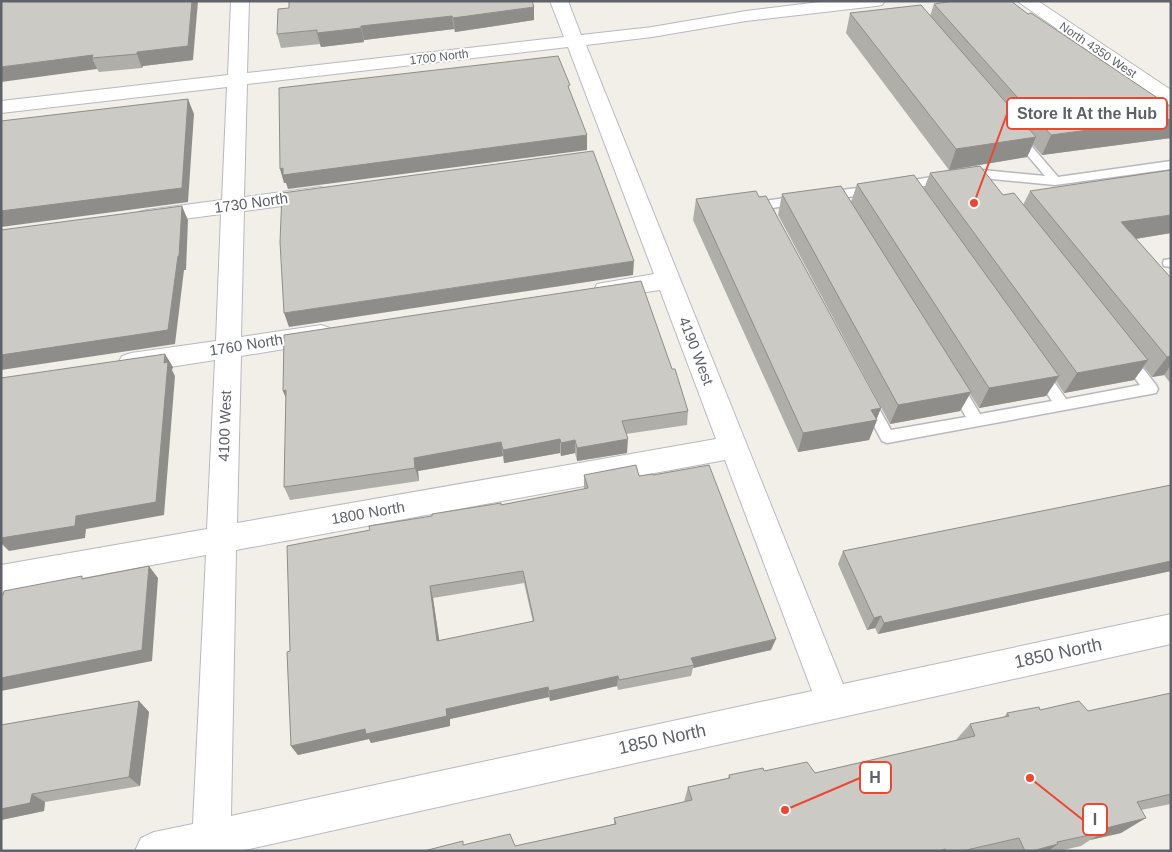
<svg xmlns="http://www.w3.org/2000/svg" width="1172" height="852" viewBox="0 0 1172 852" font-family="Helvetica,sans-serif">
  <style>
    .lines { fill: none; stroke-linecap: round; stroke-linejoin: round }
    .lane-casing { stroke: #b8b9be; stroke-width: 3 }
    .street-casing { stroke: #b8b9be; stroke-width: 2 }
    .lane { fill: #fff; fill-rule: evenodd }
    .street { fill: #fff; fill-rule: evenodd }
    .wall { fill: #afaea9; fill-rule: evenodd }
    .shaded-wall { fill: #8f8d89 }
    .building { fill: #cccac4; stroke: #8f8d89; fill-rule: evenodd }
    .labels { text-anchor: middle; stroke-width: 4; stroke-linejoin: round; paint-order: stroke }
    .far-street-label { font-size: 12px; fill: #5f6268; stroke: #fff }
    .street-label { font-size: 15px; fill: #5f6268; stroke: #fff }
    .near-street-label { font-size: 18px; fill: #5f6268; stroke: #fff }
    .leader { fill: none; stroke: #ee4631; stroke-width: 2 }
    .callout-dot { fill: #ee4631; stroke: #fff; stroke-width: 2 }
    .callout { fill: #fff; stroke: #ee4631; stroke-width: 2 }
    .callout-label { font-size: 16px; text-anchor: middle; font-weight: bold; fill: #5f6268 }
  </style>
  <rect width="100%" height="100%" fill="#f1efe8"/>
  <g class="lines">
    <!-- lane casing -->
    <g class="lane-casing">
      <path id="lane" d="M1018 134 1022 135 1058 177 1171 161V169L1055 185 982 178 965 179 963 176 965 173 982 170 1045 176 1012 137Z
        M946 175 950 176 952 179 950 182 899 190 893 186 899 182Z
        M874 186 878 187 880 190 878 193 825 200 819 196 825 192Z
        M800 196 804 197 806 200 804 203 772 208 776 217 770 221 766 220 758 205 764 201Z
        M1171 259V267L1164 266 1163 263 1164 260Z
        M1127 353 1132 354 1156 385 1158 389 1156 393 887 443 882 441 860 400 862 396 867 394 872 396 891 430 966 417 948 385 950 381 955 379 960 381 980 414 1052 401 1033 373 1035 369 1040 368 1045 369 1066 399 1140 385 1120 358 1122 354Z"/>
    </g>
    <!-- street casing -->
    <g class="street-casing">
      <path id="street" d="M231 1H249L247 73 564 37 550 1H568L581 35 652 27 746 11 828 1H885L882 5 876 6 746 21 652 37 586 45 843 684 1171 614V644L240 851H135L141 838 154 832 193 824 206 555 1 593V565L207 529 215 360 131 373 122 370 118 363 122 356 131 353 216 341 221 214 147 224 139 222 136 217 139 212 147 210 222 200 227 87 1 113V101L228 75ZM568 47 654 274 597 284 594 290 597 296 606 298 660 290 716 439 237 523 241 356 321 343 330 340 334 334 330 328 321 325 241 337 244 211 320 201 328 199 331 194 328 189 320 187 244 197 247 84ZM725 460 812 691 231 816 236 550Z
        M1017 1H1038L1171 90V105L1164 103Z"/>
    </g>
    <!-- lane -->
    <use href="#lane" class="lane"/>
    <!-- street -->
    <use href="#street" class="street"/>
  </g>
  <!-- wall -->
  <path class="wall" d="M1 1 193 60 143 66 142 68 99 72 97 69Z
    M934 4 1028 14 1171 107V138L1042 155 1033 145 1027 157 949 170 846 33 850 13 930 16Z
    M534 7V20L455 32 454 29 364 40V42L321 47 320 44 281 48 277 34Z
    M930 173 1003 195 1023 205 1030 191 1171 233 1136 239 1171 278V384L1164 375 1152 377 1144 367 1134 380 1064 393 1056 381 1046 396 979 408 970 394 960 411 890 424 778 215 782 194 851 202 857 184 924 189Z
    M696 199 881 408 876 419 877 420 869 440 798 452 693 220Z
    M672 369 688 411 687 425 626 434 627 453 577 461 575 453 561 456 560 453 504 463 503 456 418 471 419 481 290 500 284 487 286 398 283 391Z
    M584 475 639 476 771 650 693 668 691 676 618 690 617 686 550 701 549 697 450 719V726L371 743 369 739 298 755 291 746 290 651 501 505 584 489ZM524 583 533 622 439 641 433 598Z
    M1171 485V571L878 634 875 628 867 630 838 564 843 551Z
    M1171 693V804L1141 810 1121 833 1090 840 1081 846 1059 851H424L464 845 515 846 614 824V818L684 802 688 787 728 778 729 775 764 771 815 773 955 741 970 724 1004 717 1007 713 1040 710 1088 711Z
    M139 701 149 712 140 786 45 802 44 811 1 820V725Z"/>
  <!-- shaded-wall -->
  <path class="shaded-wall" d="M192 1H198L193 60 143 66 142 68 137 54V52Z
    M534 7V20L455 32 453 18Z
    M452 16 454 29 364 40 361 26Z
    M361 28 364 42 321 47 317 33Z
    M93 55 92 58 97 69 1 82V67Z
    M188 99 194 114 188 202 1 227V211Z
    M1171 119V138L1042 155 1051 135Z
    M587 135V150L288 189 286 183H284L280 169Z
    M1036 137 1027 157 949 170 956 149Z
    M182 206 188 220 186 270H184L175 344 1 370V355Z
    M1171 215V233L1109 243 1121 222Z
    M634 261 633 275 289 327 284 313Z
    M165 354 173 367 172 370 175 376 164 515 86 529 85 538 9 551 2 544H1V532L76 516 164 363Z
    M1171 356V365L1164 375 1152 377 1167 357Z
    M1148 360 1134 380 1064 393 1077 373Z
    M1059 376 1046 396 979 408 989 388Z
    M286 390 289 405 283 391Z
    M971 392 960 411 890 424 898 405Z
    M881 408 876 421 877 420 869 440 798 452 803 433 871 410Z
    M560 439V453L504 463 503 450Z
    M628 439 627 453 577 461V448Z
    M575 440V453L561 456V443Z
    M501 442 503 456 418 471 419 481 415 468 414 458Z
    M1171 561V571L878 634 884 623Z
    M149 566 158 578 152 661 1 691V678Z
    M430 586 433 598 441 652 437 641Z
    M881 616 875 628 867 630 874 618Z
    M776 639 771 650 693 668 694 665 691 658Z
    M618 676 617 686 550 701 549 691Z
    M548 687 549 697 450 719V726L371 743 369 739 298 755 291 746 446 709Z
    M139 701 149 712 140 786 129 777Z
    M32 794 45 802 44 811 1 820V809Z
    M1146 818 1121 833 1090 840 1104 832 1102 829Z
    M1058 844 1048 851H1032Z"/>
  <!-- building -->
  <path class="building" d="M1 1H192L188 46 137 52V54L92 58 93 55 1 67Z
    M289 1H532L534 7 453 18 452 16 361 26V28L317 33V30L277 34 278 9 289 8Z
    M954 1H1011L1028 14 1031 13 1171 107V119L1051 135 934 4Z
    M921 5 1036 137 956 149 850 13Z
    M558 56 570 85 568 86 587 135 283 175V168L280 169 279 88Z
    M188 99 182 188 1 211V121Z
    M593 151 634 261 284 313 280 242 282 193Z
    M980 166 1003 195 1014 193 1148 360 1077 373 930 173Z
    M1171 170V215L1121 222 1171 278V356L1167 357 1030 191Z
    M914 175 1059 376 989 388 857 184Z
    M841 186 971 392 898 405 782 194Z
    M756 191 759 197 766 196 881 408 871 410 877 420 803 433 696 199Z
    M182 206 179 256H178L168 330 1 355V230Z
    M641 281 672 369H675L688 411 622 421 628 439 577 448 575 440 561 443 560 439 503 450 501 442 414 458 415 468 284 487 286 390 283 391 284 335Z
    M165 354 164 363 168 362 156 502 76 516 75 526 1 538V378Z
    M636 465 639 476 653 474V475L709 465 776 639 691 658 694 665 619 680 618 676 549 691 548 687 446 709 447 716 366 734 365 729 291 746 287 652 290 651 287 546 370 530 369 526 432 516V514L501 503V505L588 488 584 475ZM523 571 534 621 437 641 430 586Z
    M1171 485V561L884 623 881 616 874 618 843 551Z
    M149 566 142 650 1 678V596L3 595 4 591 82 576V579Z
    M1171 693V794L1137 802 1146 818 1102 829 1104 832 1057 842 1058 844 1032 851H1025L1019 838 962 851H946L945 849 939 851H424L463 841V845L510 834 515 846 616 824 614 818 692 800 688 787 730 778 729 775 763 768 764 771 807 762 815 773 975 736 970 724 1009 716 1007 713 1039 707 1040 710 1079 701 1088 711Z
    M139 701 129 777 32 794 30 803 1 809V725Z"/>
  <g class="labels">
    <!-- far-street labels -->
    <g class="far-street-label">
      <text transform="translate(1098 50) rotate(34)" y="4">North 4350 West</text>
      <text transform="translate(439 57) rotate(-7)" y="4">1700 North</text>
    </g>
    <!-- street labels -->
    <g class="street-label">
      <text transform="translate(251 203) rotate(-8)" y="5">1730 North</text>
      <text transform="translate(246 345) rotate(-9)" y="5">1760 North</text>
      <text transform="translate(696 351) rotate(69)" y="5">4190 West</text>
      <text transform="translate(225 426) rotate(-88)" y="5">4100 West</text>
      <text transform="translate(368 513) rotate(-10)" y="5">1800 North</text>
    </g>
    <!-- near-street labels -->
    <g class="near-street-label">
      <text transform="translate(1058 653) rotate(-12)" y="6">1850 North</text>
      <text transform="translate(662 739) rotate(-12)" y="6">1850 North</text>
    </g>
  </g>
  <!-- callouts -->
  <path class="leader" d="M974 203L1007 114M785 810L860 778M1030 778L1083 820"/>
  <g class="callout-dot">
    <circle cx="974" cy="203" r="5"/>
    <circle cx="785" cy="810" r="5"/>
    <circle cx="1030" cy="778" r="5"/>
  </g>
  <g class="callout">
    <rect x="1007" y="98" width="160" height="31" rx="5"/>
    <rect x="860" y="762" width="31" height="31" rx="5"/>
    <rect x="1083" y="804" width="24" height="31" rx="5"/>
  </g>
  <g class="callout-label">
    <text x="1087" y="119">Store It At the Hub</text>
    <text x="875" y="783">H</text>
    <text x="1095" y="825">I</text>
  </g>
  <!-- border -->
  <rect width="1172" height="852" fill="none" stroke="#5f6268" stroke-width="5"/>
</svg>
